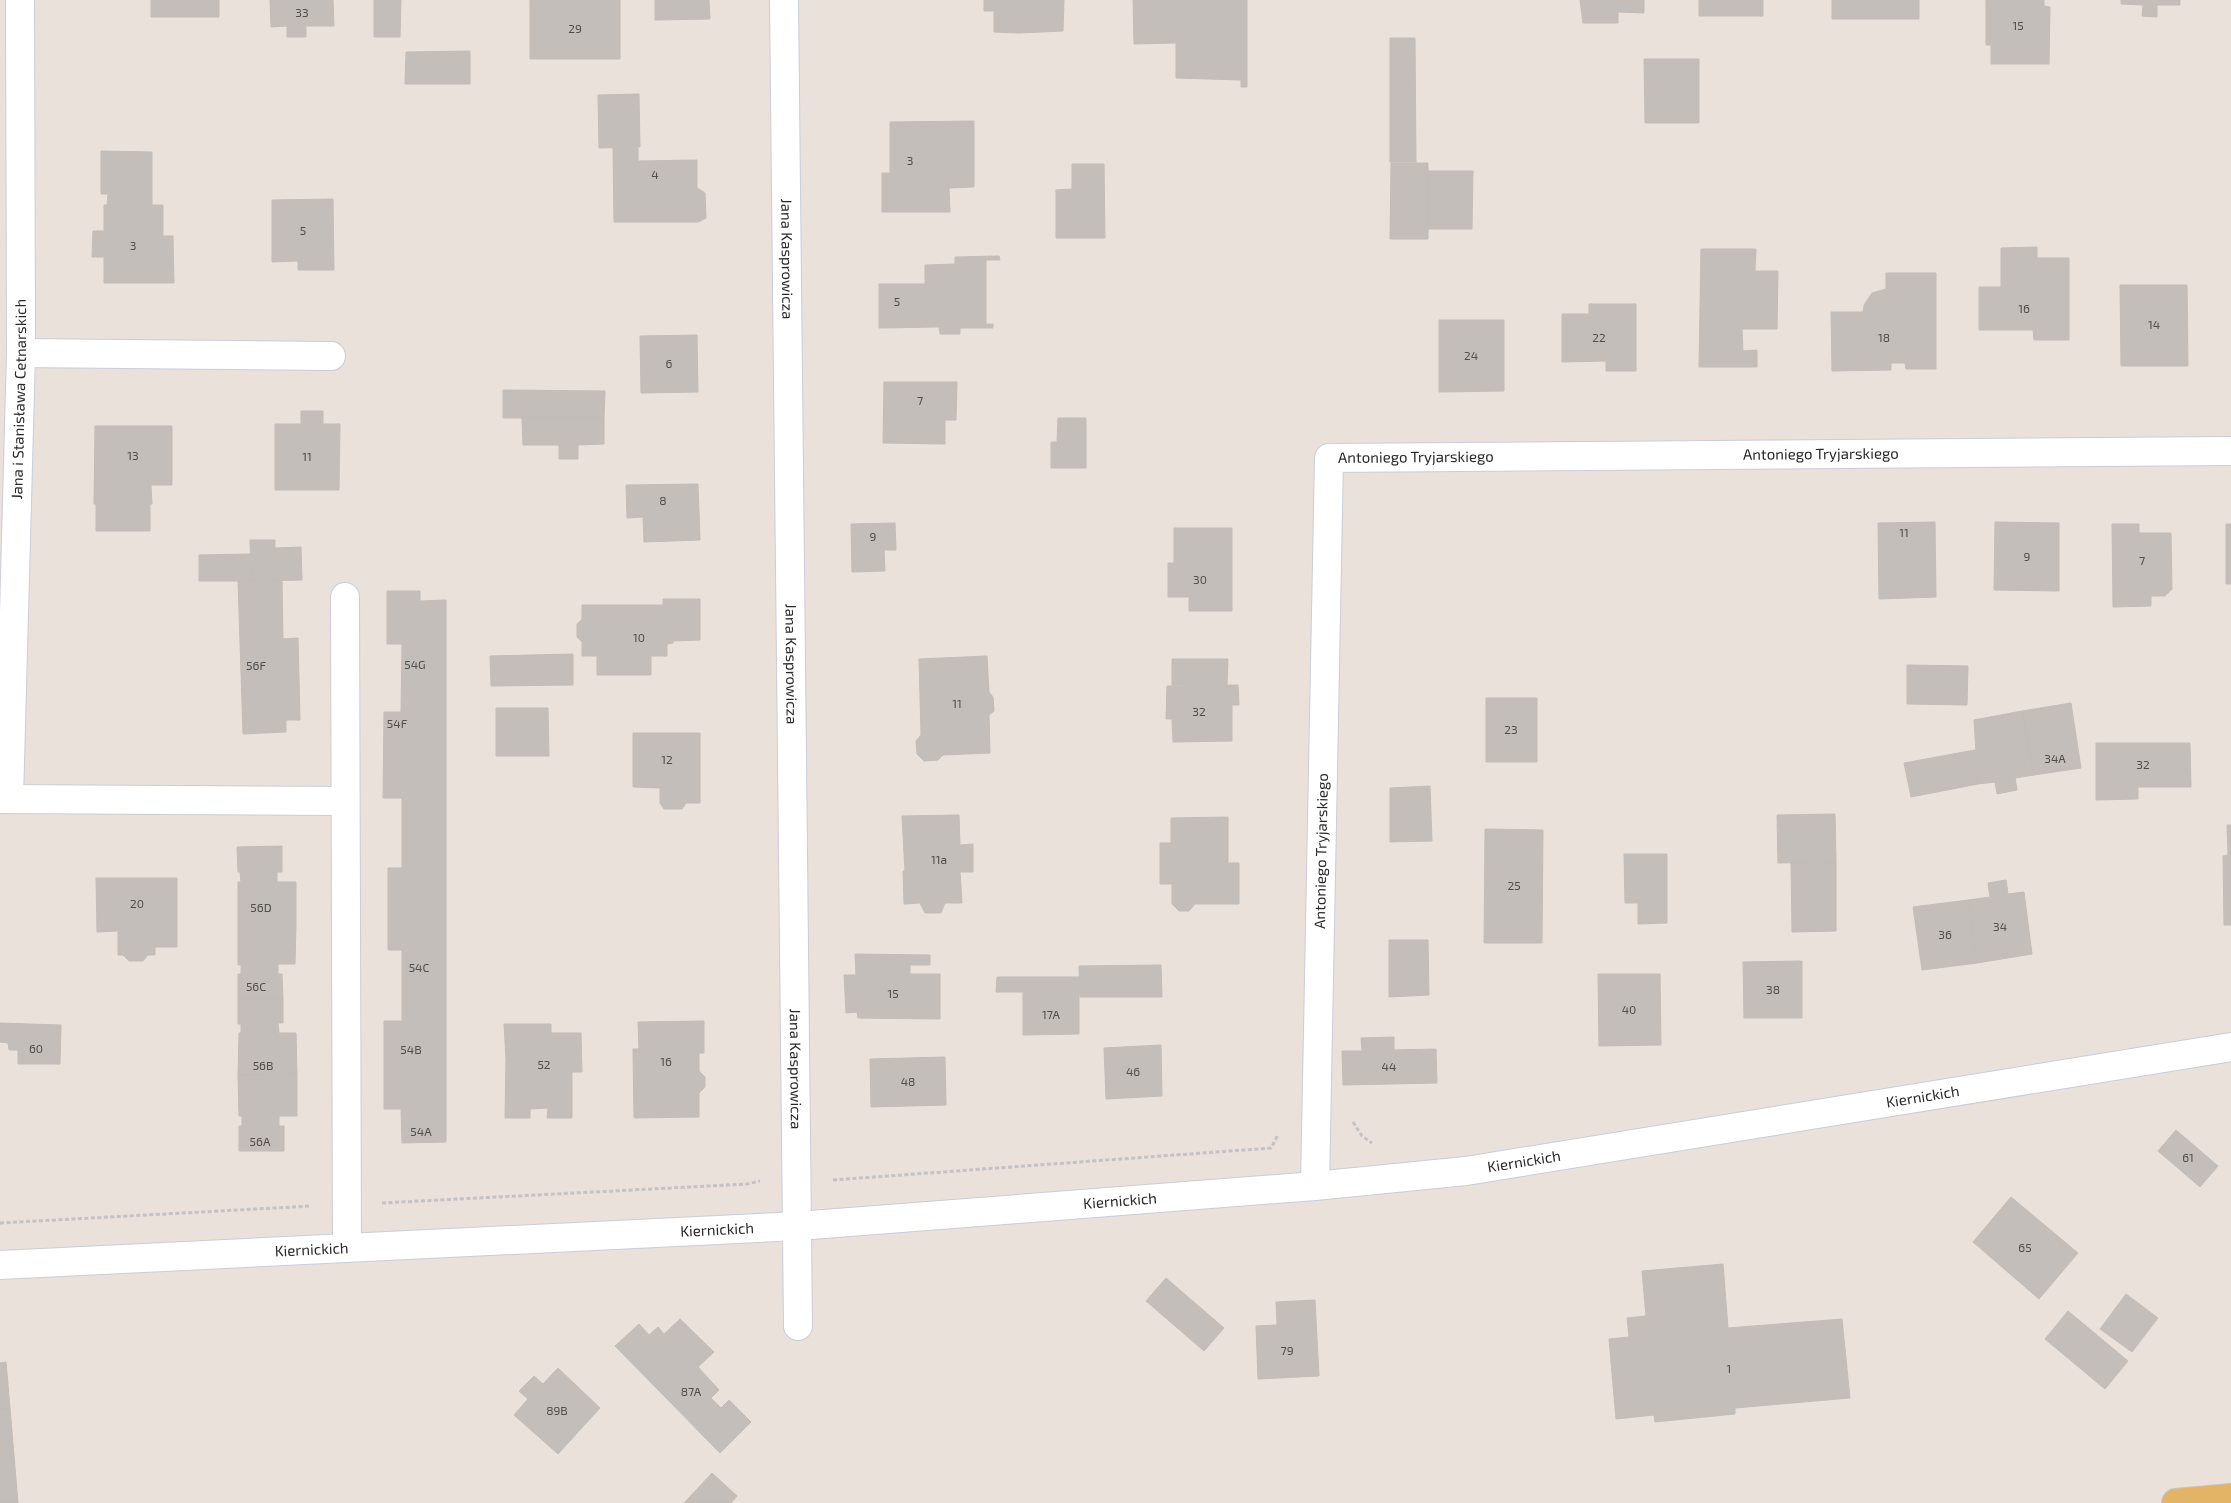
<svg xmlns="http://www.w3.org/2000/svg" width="2231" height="1503" viewBox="0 0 2231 1503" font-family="'Exo 2',sans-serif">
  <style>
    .building { fill: #c4beba; stroke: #c4bcb5 }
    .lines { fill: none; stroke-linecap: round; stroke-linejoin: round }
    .minor-casing { stroke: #c9ced8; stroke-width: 30 }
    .major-casing { stroke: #c3c3c3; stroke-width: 30 }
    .path { stroke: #c3c3c3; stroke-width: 3; stroke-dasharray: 4 2.5; stroke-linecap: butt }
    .minor { stroke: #fff; stroke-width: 28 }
    .major { stroke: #e3b366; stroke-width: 28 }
    .labels { text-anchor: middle; stroke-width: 4.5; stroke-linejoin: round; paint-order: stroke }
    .number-label { font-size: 12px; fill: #4f4e4c }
    .street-label { font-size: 15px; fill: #282828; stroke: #fff }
  </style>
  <rect width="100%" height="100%" fill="#e9e1da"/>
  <!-- building -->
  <path class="building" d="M151 0H219V17H151Z
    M270 0H333L334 26H306V37H287V26L271 27Z
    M374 0H401L400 37H374Z
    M530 0H620V59H530Z
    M655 0H709L710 19 655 20Z
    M984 0H1064L1063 31 1019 33 994 32V11H984Z
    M1133 0H1247V87H1241V80L1176 78V43L1134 44Z
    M1580 0H1644V13L1618 12V23H1583Z
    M1699 0H1763V16H1699Z
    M1832 0H1919V19H1832Z
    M1986 0H2044V6L2050 7 2049 64H1991V45H1986Z
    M2121 0H2180V5H2157V17L2142 16 2143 5 2121 4Z
    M1390 38H1415L1416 162H1390Z
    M470 51V84H405L406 52Z
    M1644 59H1672V123H1645Z
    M1672 59H1699V123H1672Z
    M639 94 640 147 599 148 598 95Z
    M974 121V187L949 188 950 212H882V173H890V122Z
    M613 148H638V161L697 160V188L705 193 706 218 698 222H614Z
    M101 151 152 152V206L107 205 108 194H101Z
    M1391 163H1428V239H1390Z
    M1072 164H1104L1105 238H1056V190L1072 189Z
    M1427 171H1473L1472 229H1427Z
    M333 199 334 270H298V261L272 262V200Z
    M104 205H163V236H173L174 283H104V257H92L93 231H104Z
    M2037 247V258H2069V340H2034L2033 330H1979V287H2001V248Z
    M1701 249H1756L1755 271H1778L1777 329H1742L1743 351 1757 350V367H1699Z
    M999 256 1000 260H986V324H993V328H960V334H940L939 327 879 328V284H925V265L955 264V257Z
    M1886 273H1936V369H1906L1905 363H1891V370L1832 371 1831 312H1863L1864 305 1872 293 1886 289Z
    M2120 285H2187L2188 366H2121Z
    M1589 304H1636V371H1606V361L1562 362V314H1589Z
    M1439 320H1504V391L1439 392Z
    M697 335 698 392 641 393 640 336Z
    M884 382H957L956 420H945V444L883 443Z
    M503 390 605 391 604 418H503Z
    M301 411H323V424H340L339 490H275V424H301Z
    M522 418H604V444L578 445V459H559V445H523Z
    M1058 418H1086V468H1051V442H1057Z
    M95 426H172V485H151L152 504H94Z
    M698 484 700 540 644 542 643 517 627 518 626 485Z
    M96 504H150V531H96Z
    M1935 522 1936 597 1879 599 1878 523Z
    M1995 522 2059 523V591L1994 590Z
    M895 523 896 550H884L885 571 852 572 851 524Z
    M2112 524H2139V533H2171L2172 589 2165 596H2151V606L2113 607Z
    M2226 524H2231V584H2226Z
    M1174 528H1232V611H1189V597H1168V563H1174Z
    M250 540H275V548L301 547 302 580 251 581Z
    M250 554 251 581H199V555Z
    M282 580 283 639 298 638 300 720H286V732L243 734 238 581Z
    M387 591H420V601L446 600V1142L402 1143 401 1109H384V1021H402V950H388V868H402V798H383L384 712H401L402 644H387Z
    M663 599H700V640L673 641V643L667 644V656H651V675H597V656H582V642L577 637V624L582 619V605H663Z
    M573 654V685L491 686 490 656Z
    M987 656 989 692 993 697 994 711 989 715 990 753 943 755 938 760 924 761 917 754 916 741 921 735 919 659Z
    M1172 659H1228L1227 685H1172Z
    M1907 665 1968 666 1967 705 1907 704Z
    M1238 685 1239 705H1232V741L1173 742 1172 719H1166L1167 686Z
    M1486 698H1537V762H1486Z
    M2071 703 2081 768 2034 775 2022 711Z
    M496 708H548L549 756H496Z
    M2022 711 2034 775 2015 778 2017 790 1997 794 1995 782 1978 784 1974 720Z
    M633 733H700V803H686L682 809H664L660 803V788L633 787Z
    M2096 743H2190L2191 787H2138V799L2096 800Z
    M1975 750 1978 784 1911 797 1904 763Z
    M1430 786 1432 841 1390 842V788Z
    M1835 814 1836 862 1778 863 1777 815Z
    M959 815 960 845 973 844V872H960L962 903H945L941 913H925L920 903 904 904 903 871H905L902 816Z
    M1228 817V863H1239V904H1195L1189 911H1179L1172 904V884H1160V843H1171V818Z
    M2227 825H2231V925H2224L2223 856 2228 855Z
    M1485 829 1543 830 1542 943H1484Z
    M282 846V872H277V882H296V923H238V882H241L240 872H238L237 847Z
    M1624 854H1667V923L1638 924V903H1625Z
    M1836 862V931L1792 932 1791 863Z
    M96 878H177V947H155V955H148L143 961H129L123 955H118V931L97 932Z
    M2006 880 2008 894 2024 892 2032 954 1977 963 1968 900 1990 897 1988 883Z
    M1968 900 1977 963 1922 970 1913 907Z
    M238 923H296L295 964H278V974H282L283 999H238V974H241V965H238Z
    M1389 940H1428L1429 995 1389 997Z
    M855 954 930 955V965H910V974H940V1019L858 1018 857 1012 846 1013 844 975H856Z
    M1802 961V1018H1744L1743 962Z
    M1161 965 1162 997H1080L1079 966Z
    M1598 974H1660L1661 1045 1599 1046Z
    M997 977H1079V1034L1023 1035V992H996Z
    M238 999H283V1023H278L279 1033H296L297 1074 238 1075 239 1033H241V1024H238Z
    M704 1021V1053H699V1071L705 1077V1087L699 1093V1117L634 1118 633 1049H639L638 1022Z
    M0 1023 61 1025 60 1064H18V1050H9L8 1043 0 1042Z
    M504 1024H551V1033H581L582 1072H572V1118H547L548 1108 530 1109V1118H505L506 1059Z
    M1394 1037V1050L1436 1049 1437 1083 1343 1085 1342 1051H1362L1361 1038Z
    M1161 1045 1162 1096 1106 1099 1104 1048Z
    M945 1057 946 1105 871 1107 870 1059Z
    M297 1074V1116H279V1126H284V1151H239V1126H242V1116H239L238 1075Z
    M2176 1130 2218 1166 2200 1187 2158 1151Z
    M2011 1197 2078 1253 2039 1299 1973 1242Z
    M1723 1264 1728 1328 1842 1319 1850 1398 1735 1408V1414L1655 1422 1654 1415 1616 1419 1609 1339 1629 1337 1627 1318 1646 1316 1642 1271Z
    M1166 1278 1224 1328 1204 1351 1146 1301Z
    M2126 1294 2158 1318 2132 1352 2100 1329Z
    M1315 1300 1319 1376 1258 1379 1256 1326 1277 1325 1276 1302Z
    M2068 1311 2128 1361 2105 1389 2045 1339Z
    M680 1319 714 1352 698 1367 719 1390 711 1398 721 1408 729 1400 751 1422 720 1453 615 1346 639 1324 649 1335 658 1327 664 1334Z
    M6 1362 10 1408 0 1409V1363Z
    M558 1368 600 1408 558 1454 514 1415 528 1399 519 1391 534 1376 543 1384Z
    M10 1408 18 1503H0V1409Z
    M712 1473 737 1496 731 1503H684Z"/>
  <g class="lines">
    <!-- minor casing -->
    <g class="minor-casing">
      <g id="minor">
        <path id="s1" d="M784 0 798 1326"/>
        <path d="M21 353 331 356"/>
        <path d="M345 597 347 1248"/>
        <path d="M0 799 345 801"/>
        <path id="s2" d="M9 799 21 353 20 0"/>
        <path id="s3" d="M1315 1186 1329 458 2231 451"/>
        <path id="s4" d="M0 1265 798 1226 1315 1186 1466 1171 2231 1047"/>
      </g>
    </g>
    <!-- major casing -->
    <g class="major-casing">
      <path id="major" d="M2176 1503 2231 1498"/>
    </g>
    <!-- path -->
    <path class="path" d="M1353 1122 1362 1136 1372 1143
      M833 1180 1271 1148 1278 1135
      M382 1203 747 1184 760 1181
      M0 1223 311 1206"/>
    <!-- minor -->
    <use href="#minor" class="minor"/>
    <!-- major -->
    <use href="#major" class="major"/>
  </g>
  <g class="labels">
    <!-- number labels -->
    <g class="number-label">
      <text x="302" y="17">33</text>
      <text x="2018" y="30">15</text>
      <text x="575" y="33">29</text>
      <text x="910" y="165">3</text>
      <text x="655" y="179">4</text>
      <text x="303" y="235">5</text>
      <text x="133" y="250">3</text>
      <text x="897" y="306">5</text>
      <text x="2024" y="313">16</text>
      <text x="2154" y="329">14</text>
      <text x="1599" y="342">22</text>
      <text x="1884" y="342">18</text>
      <text x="1471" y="360">24</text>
      <text x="669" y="368">6</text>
      <text x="920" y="405">7</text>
      <text x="133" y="460">13</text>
      <text x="307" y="461">11</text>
      <text x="663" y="505">8</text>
      <text x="1904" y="537">11</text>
      <text x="873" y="541">9</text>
      <text x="2027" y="561">9</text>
      <text x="2142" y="565">7</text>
      <text x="1200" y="584">30</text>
      <text x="639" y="642">10</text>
      <text x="415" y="669">54G</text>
      <text x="256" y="670">56F</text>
      <text x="957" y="708">11</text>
      <text x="1199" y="716">32</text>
      <text x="397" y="728">54F</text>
      <text x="1511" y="734">23</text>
      <text x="2055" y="763">34A</text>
      <text x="667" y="764">12</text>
      <text x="2143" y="769">32</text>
      <text x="939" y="864">11a</text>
      <text x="1514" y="890">25</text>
      <text x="137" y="908">20</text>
      <text x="261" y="912">56D</text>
      <text x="2000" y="931">34</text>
      <text x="1945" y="939">36</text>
      <text x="419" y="972">54C</text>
      <text x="256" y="991">56C</text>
      <text x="1773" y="994">38</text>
      <text x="893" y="998">15</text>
      <text x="1629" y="1014">40</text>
      <text x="1051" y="1019">17A</text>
      <text x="36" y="1053">60</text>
      <text x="411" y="1054">54B</text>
      <text x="666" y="1066">16</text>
      <text x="544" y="1069">52</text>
      <text x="263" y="1070">56B</text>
      <text x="1389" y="1071">44</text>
      <text x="1133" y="1076">46</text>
      <text x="908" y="1086">48</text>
      <text x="421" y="1136">54A</text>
      <text x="260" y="1146">56A</text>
      <text x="2188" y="1162">61</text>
      <text x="2025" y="1252">65</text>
      <text x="1287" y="1355">79</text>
      <text x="1729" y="1373">1</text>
      <text x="691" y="1396">87A</text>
      <text x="557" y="1415">89B</text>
    </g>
    <!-- street labels -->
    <g class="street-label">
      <text dy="5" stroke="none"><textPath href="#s1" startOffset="259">Jana Kasprowicza</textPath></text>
      <text dy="5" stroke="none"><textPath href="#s2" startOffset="400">Jana i Stanisława Cetnarskich</textPath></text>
      <text dy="5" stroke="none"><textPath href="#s3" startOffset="1220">Antoniego Tryjarskiego</textPath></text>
      <text dy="5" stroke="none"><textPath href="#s3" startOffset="815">Antoniego Tryjarskiego</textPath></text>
      <text dy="5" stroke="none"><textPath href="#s1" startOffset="664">Jana Kasprowicza</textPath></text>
      <text dy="5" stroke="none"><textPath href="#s3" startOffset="335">Antoniego Tryjarskiego</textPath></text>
      <text dy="5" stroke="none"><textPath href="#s1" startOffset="1069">Jana Kasprowicza</textPath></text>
      <text dy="5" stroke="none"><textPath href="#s4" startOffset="1932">Kiernickich</textPath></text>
      <text dy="5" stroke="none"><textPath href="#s4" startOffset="1528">Kiernickich</textPath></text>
      <text dy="5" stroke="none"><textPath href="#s4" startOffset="1122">Kiernickich</textPath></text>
      <text dy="5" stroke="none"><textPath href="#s4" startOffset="718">Kiernickich</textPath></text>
      <text dy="5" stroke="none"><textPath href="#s4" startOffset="312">Kiernickich</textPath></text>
    </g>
  </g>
</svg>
